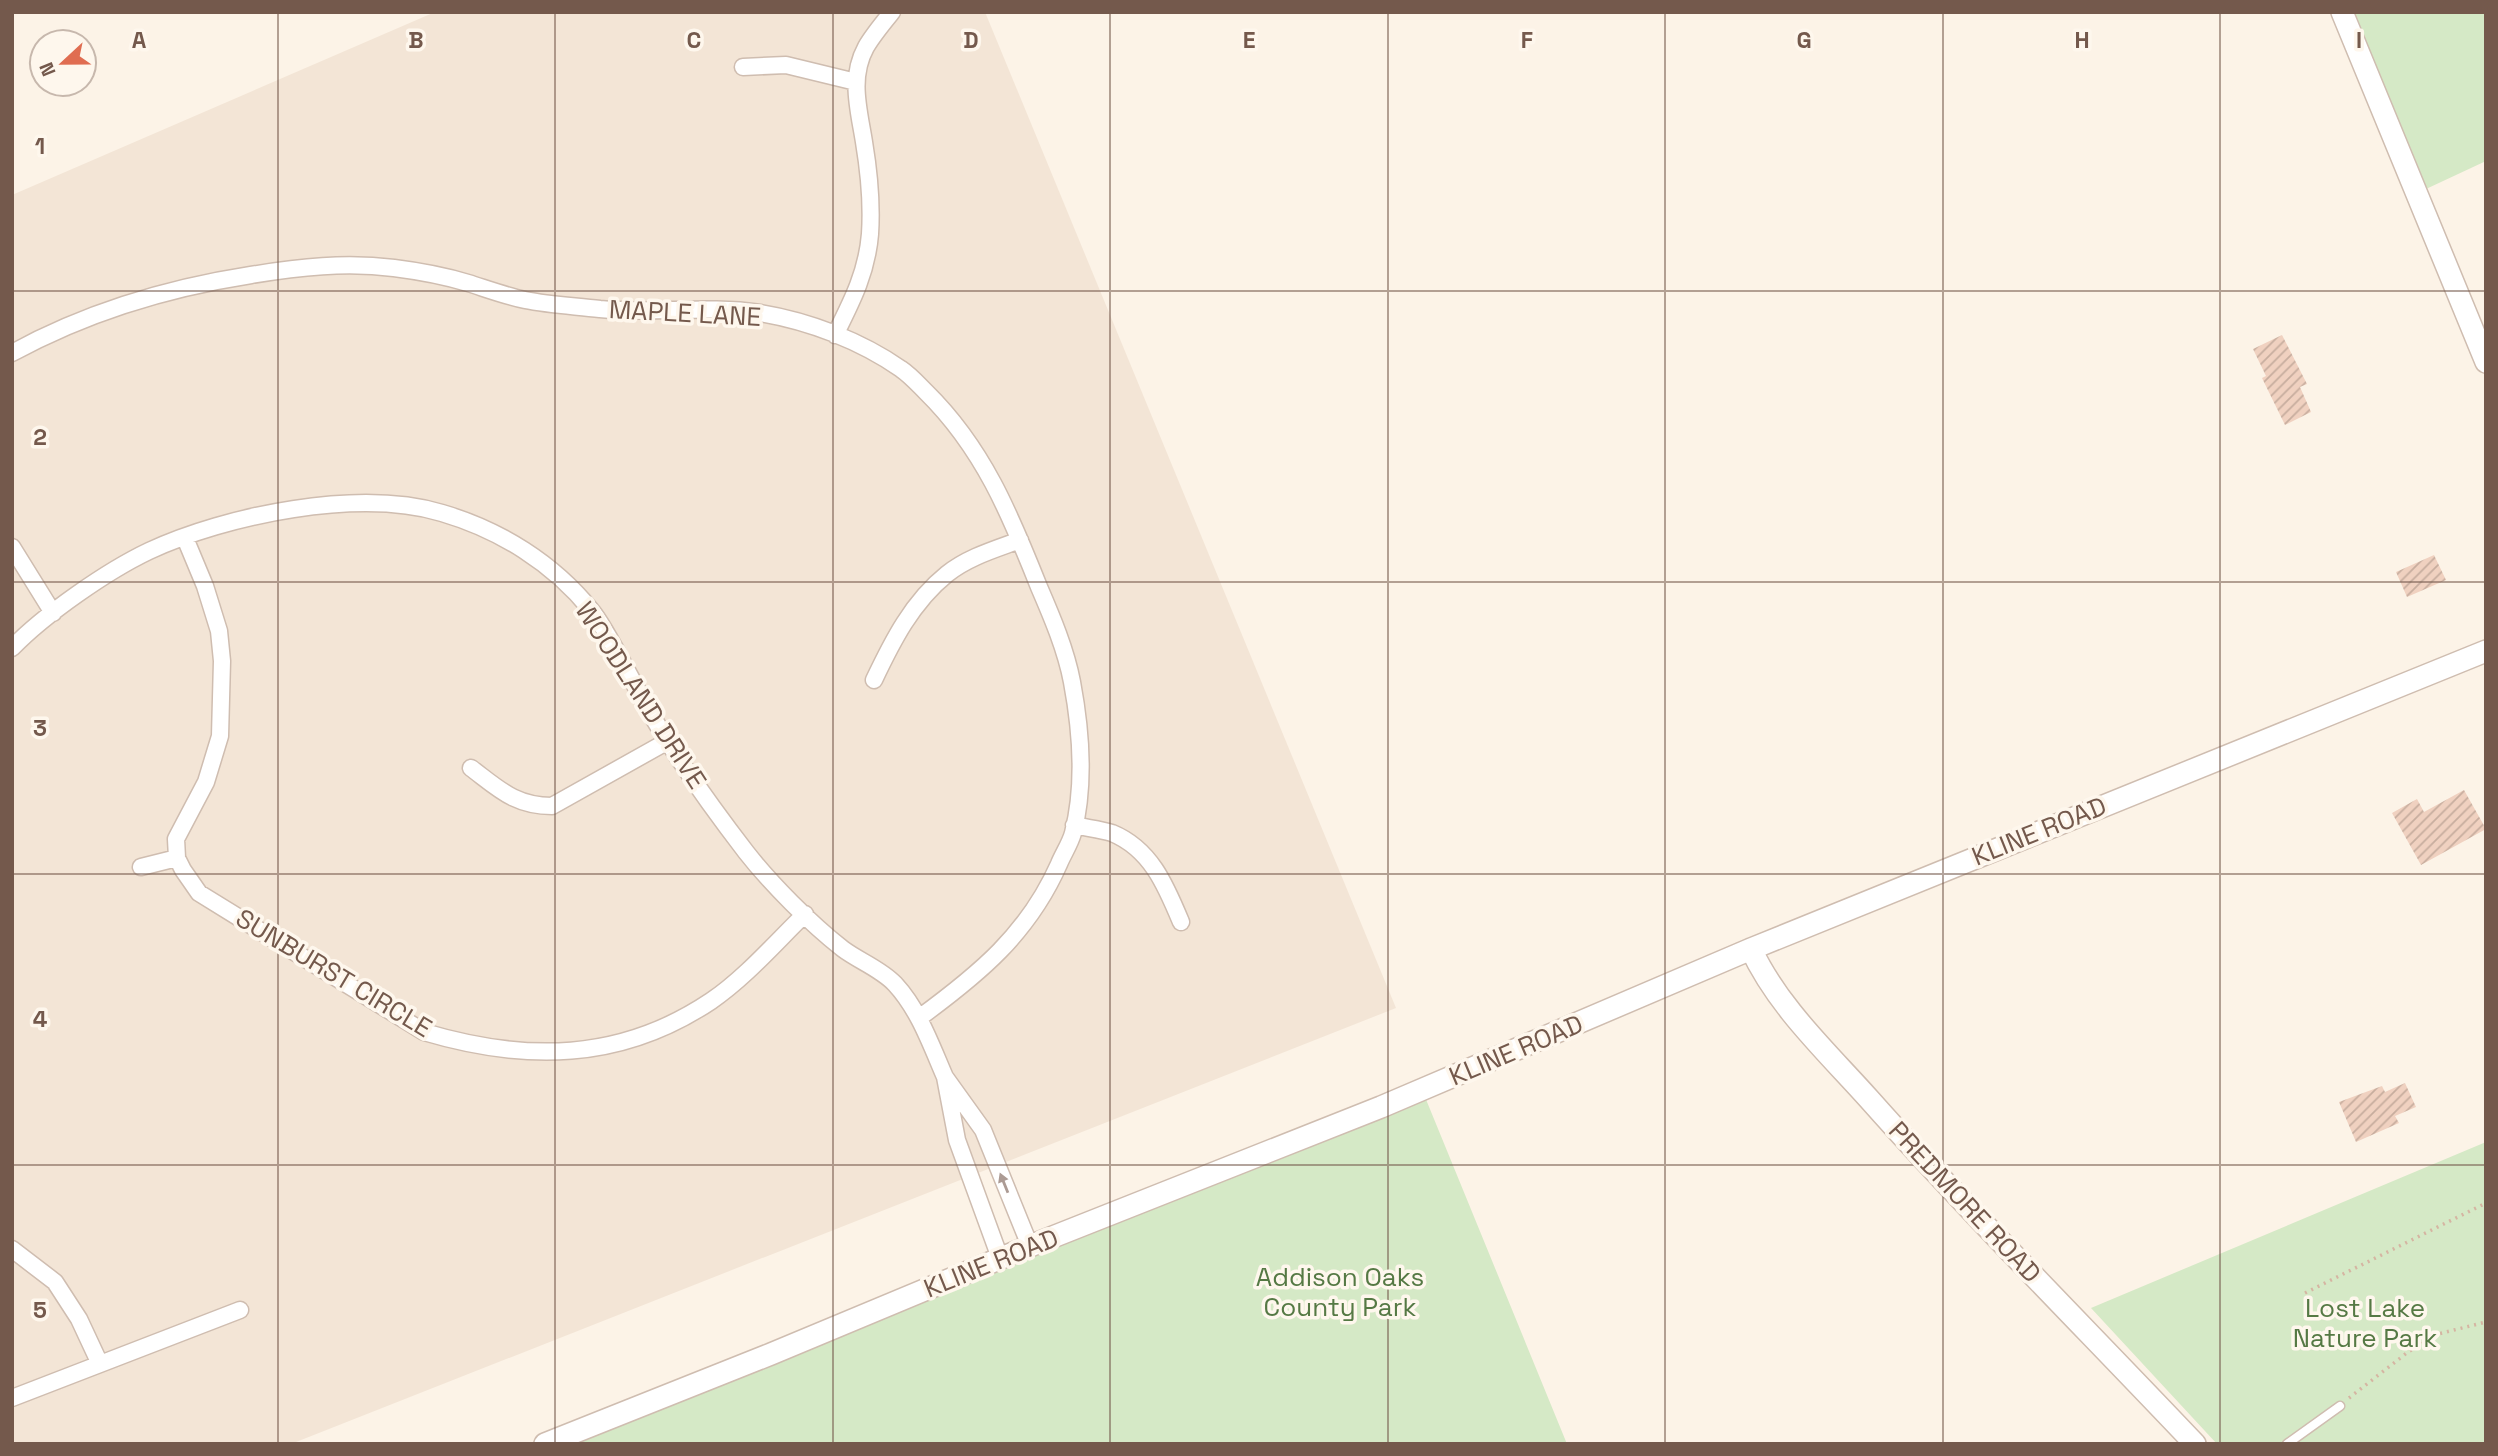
<svg xmlns="http://www.w3.org/2000/svg" width="2498" height="1456" viewBox="0 0 2498 1456" font-family="'Space Grotesk',sans-serif">
  <style>
    .residential { fill: #f3e5d6 }
    .green { fill: #d5e9c6 }
    .building { fill: url(#building-hatch) }
    .lines { fill: none; stroke-linecap: round; stroke-linejoin: round }
    .service-casing { stroke: #cfbdb0; stroke-width: 11 }
    .minor-casing { stroke: #cfbdb0; stroke-width: 19 }
    .tertiary-casing { stroke: #cfbdb0; stroke-width: 24 }
    .path { stroke: #d5b5a2; stroke-width: 3.5; stroke-dasharray: 2 5; stroke-linecap: butt }
    .service { stroke: #fff; stroke-width: 8 }
    .minor { stroke: #fff; stroke-width: 16 }
    .tertiary { stroke: #fff; stroke-width: 21 }
    .oneway { fill: #ac9b94 }
    .grid { fill: none; stroke: #74594c; stroke-width: 2; stroke-opacity: 0.55 }
    .labels { text-anchor: middle; stroke-width: 7; stroke-linejoin: round; paint-order: stroke }
    .street-label { font-size: 26px; fill: #74594c; stroke: #fef7ed }
    .park-label { font-size: 26px; fill: #557944; stroke: #fef7ed }
    .grid-label { font-size: 23px; text-anchor: middle; font-weight: bold; fill: #74594c; stroke: #fef7ed; stroke-width: 7; stroke-linejoin: round; paint-order: stroke }
  </style>
  <defs>
    <pattern id="building-hatch" width="6" height="6" patternUnits="userSpaceOnUse" patternTransform="scale(1.75)"><rect width="6" height="6" fill="#f0d1c0"/><path d="M-1 1l2-2M0 6l6-6M5 7l2-2" fill="none" stroke="#c7ad9e"/></pattern>
  </defs>
  <rect width="100%" height="100%" fill="#fcf3e7"/>
  <!-- residential -->
  <path class="residential" d="M435 12H985L1396 1008 291 1444H12V195Z"/>
  <!-- green -->
  <path class="green" d="M2351 12H2486V161L2426 189Z
    M1425 1097 1567 1444H540Z
    M2486 1142V1444H2217L2091 1308Z"/>
  <!-- building -->
  <path class="building" d="M2282 335 2307 384 2300 387 2311 412 2285 425 2262 378 2266 376 2253 349Z
    M2434 555 2446 580 2407 597 2396 572Z
    M2464 790 2486 829 2421 865 2392 813 2417 799 2424 812Z
    M2405 1083 2416 1107 2395 1116 2399 1123 2356 1142 2339 1102 2382 1086 2385 1092Z"/>
  <g class="lines">
    <!-- service casing -->
    <g class="service-casing">
      <path id="service" d="M2287 1444 2340 1406"/>
    </g>
    <!-- minor casing -->
    <g class="minor-casing">
      <path id="minor" d="M743 67 786 65 856 82
        M835 335C852 301 867 272 870 234 872 204 869 172 864 142 859 110 849 78 866 47 873 35 883 23 892 12
        M12 353C87 312 167 288 251 275 299 267 346 262 394 268 418 271 445 276 468 283 487 289 506 296 525 300 550 305 575 306 600 309 653 314 708 305 760 313 809 321 861 341 901 369 910 375 918 384 926 392 983 448 1010 514 1039 587 1052 617 1066 650 1072 682 1081 730 1085 786 1073 833 1070 844 1063 854 1059 864 1028 934 979 974 919 1018
        M185 538 205 586 219 631 222 661 220 736 206 782 176 839 177 858 183 870 199 893 424 1032C525 1062 620 1062 711 1001 745 978 776 942 805 914
        M12 547 53 613
        M12 648C45 614 107 571 149 551 226 515 359 488 442 513 500 530 553 563 591 610 598 618 603 628 608 636 626 667 641 699 660 729 685 770 716 813 746 852 771 884 811 924 843 949 859 961 881 969 895 984 919 1010 931 1045 945 1077
        M874 680C892 642 912 602 947 574 968 557 996 549 1020 540
        M471 768C499 789 515 806 552 806L668 741
        M1074 825C1086 828 1100 829 1112 833 1151 849 1166 886 1181 922
        M141 867 177 858
        M12 1249 55 1282 79 1319 100 1364
        M1000 1258 957 1140 945 1077 983 1130 1030 1246
        M12 1398 240 1310"/>
    </g>
    <!-- tertiary casing -->
    <g class="tertiary-casing">
      <path id="tertiary" d="M2342 12 2486 362
        M1751 949C1778 1007 1827 1052 1869 1099 1974 1217 2086 1329 2195 1444
        M545 1444 771 1354 1030 1246 1381 1107 1751 949 2486 651"/>
    </g>
    <!-- path -->
    <path class="path" d="M2305 1293 2486 1203
      M2349 1398 2408 1352 2438 1334 2486 1322"/>
    <!-- service -->
    <use href="#service" class="service"/>
    <!-- minor -->
    <use href="#minor" class="minor"/>
    <!-- tertiary -->
    <use href="#tertiary" class="tertiary"/>
  </g>
  <!-- one-way arrows -->
  <defs><path id="oneway-solid" d="M-6-.8H1V-3.2L6.5 0L1 3.2V.8H-6Z" transform="scale(1.75)"/></defs>
  <use class="oneway" href="#oneway-solid" transform="translate(1004 1183) rotate(-112)"/>
  <!-- grid -->
  <path class="grid" d="M278 12V1444M555 12V1444M833 12V1444M1110 12V1444M1388 12V1444M1665 12V1444M1943 12V1444M2220 12V1444M12 291H2486M12 582H2486M12 874H2486M12 1165H2486"/>
  <g class="labels">
    <!-- street labels -->
    <g class="street-label">
      <text transform="translate(685 313) rotate(3)" y="9">MAPLE LANE</text>
      <text transform="translate(641 695) rotate(57)" y="9">WOODLAND DRIVE</text>
      <text transform="translate(2039 831) rotate(-22)" y="9">KLINE ROAD</text>
      <text transform="translate(334 973) rotate(31)" y="9">SUNBURST CIRCLE</text>
      <text transform="translate(1516 1050) rotate(-23)" y="9">KLINE ROAD</text>
      <text transform="translate(1965 1202) rotate(47)" y="9">PREDMORE ROAD</text>
      <text transform="translate(991 1263) rotate(-22)" y="9">KLINE ROAD</text>
    </g>
    <!-- park labels -->
    <g class="park-label">
      <text x="1340" y="1286">Addison Oaks<tspan x="1340" dy="30">County Park</tspan></text>
      <text x="2365" y="1317">Lost Lake<tspan x="2365" dy="30">Nature Park</tspan></text>
    </g>
  </g>
  <g class="grid-label">
    <text x="139" y="48">A</text>
    <text x="416" y="48">B</text>
    <text x="694" y="48">C</text>
    <text x="971" y="48">D</text>
    <text x="1249" y="48">E</text>
    <text x="1527" y="48">F</text>
    <text x="1804" y="48">G</text>
    <text x="2082" y="48">H</text>
    <text x="2359" y="48">I</text>
    <text x="40" y="154">1</text>
    <text x="40" y="445">2</text>
    <text x="40" y="736">3</text>
    <text x="40" y="1027">4</text>
    <text x="40" y="1318">5</text>
  </g>
  <!-- border -->
  <rect width="2498" height="1456" fill="none" stroke="#74594c" stroke-width="28"/>
  <!-- north arrow -->
  <g transform="translate(63 63) rotate(248)"><circle r="33" fill="#fef7ed" stroke="#c7b8ad" stroke-width="2"/>
  <path d="M0-5L12 26L0 18L-12 26Z" fill="#e06d51"/>
  <text y="-10" font-size="19" font-weight="bold" text-anchor="middle" fill="#74594c">N</text>
  </g>
</svg>
